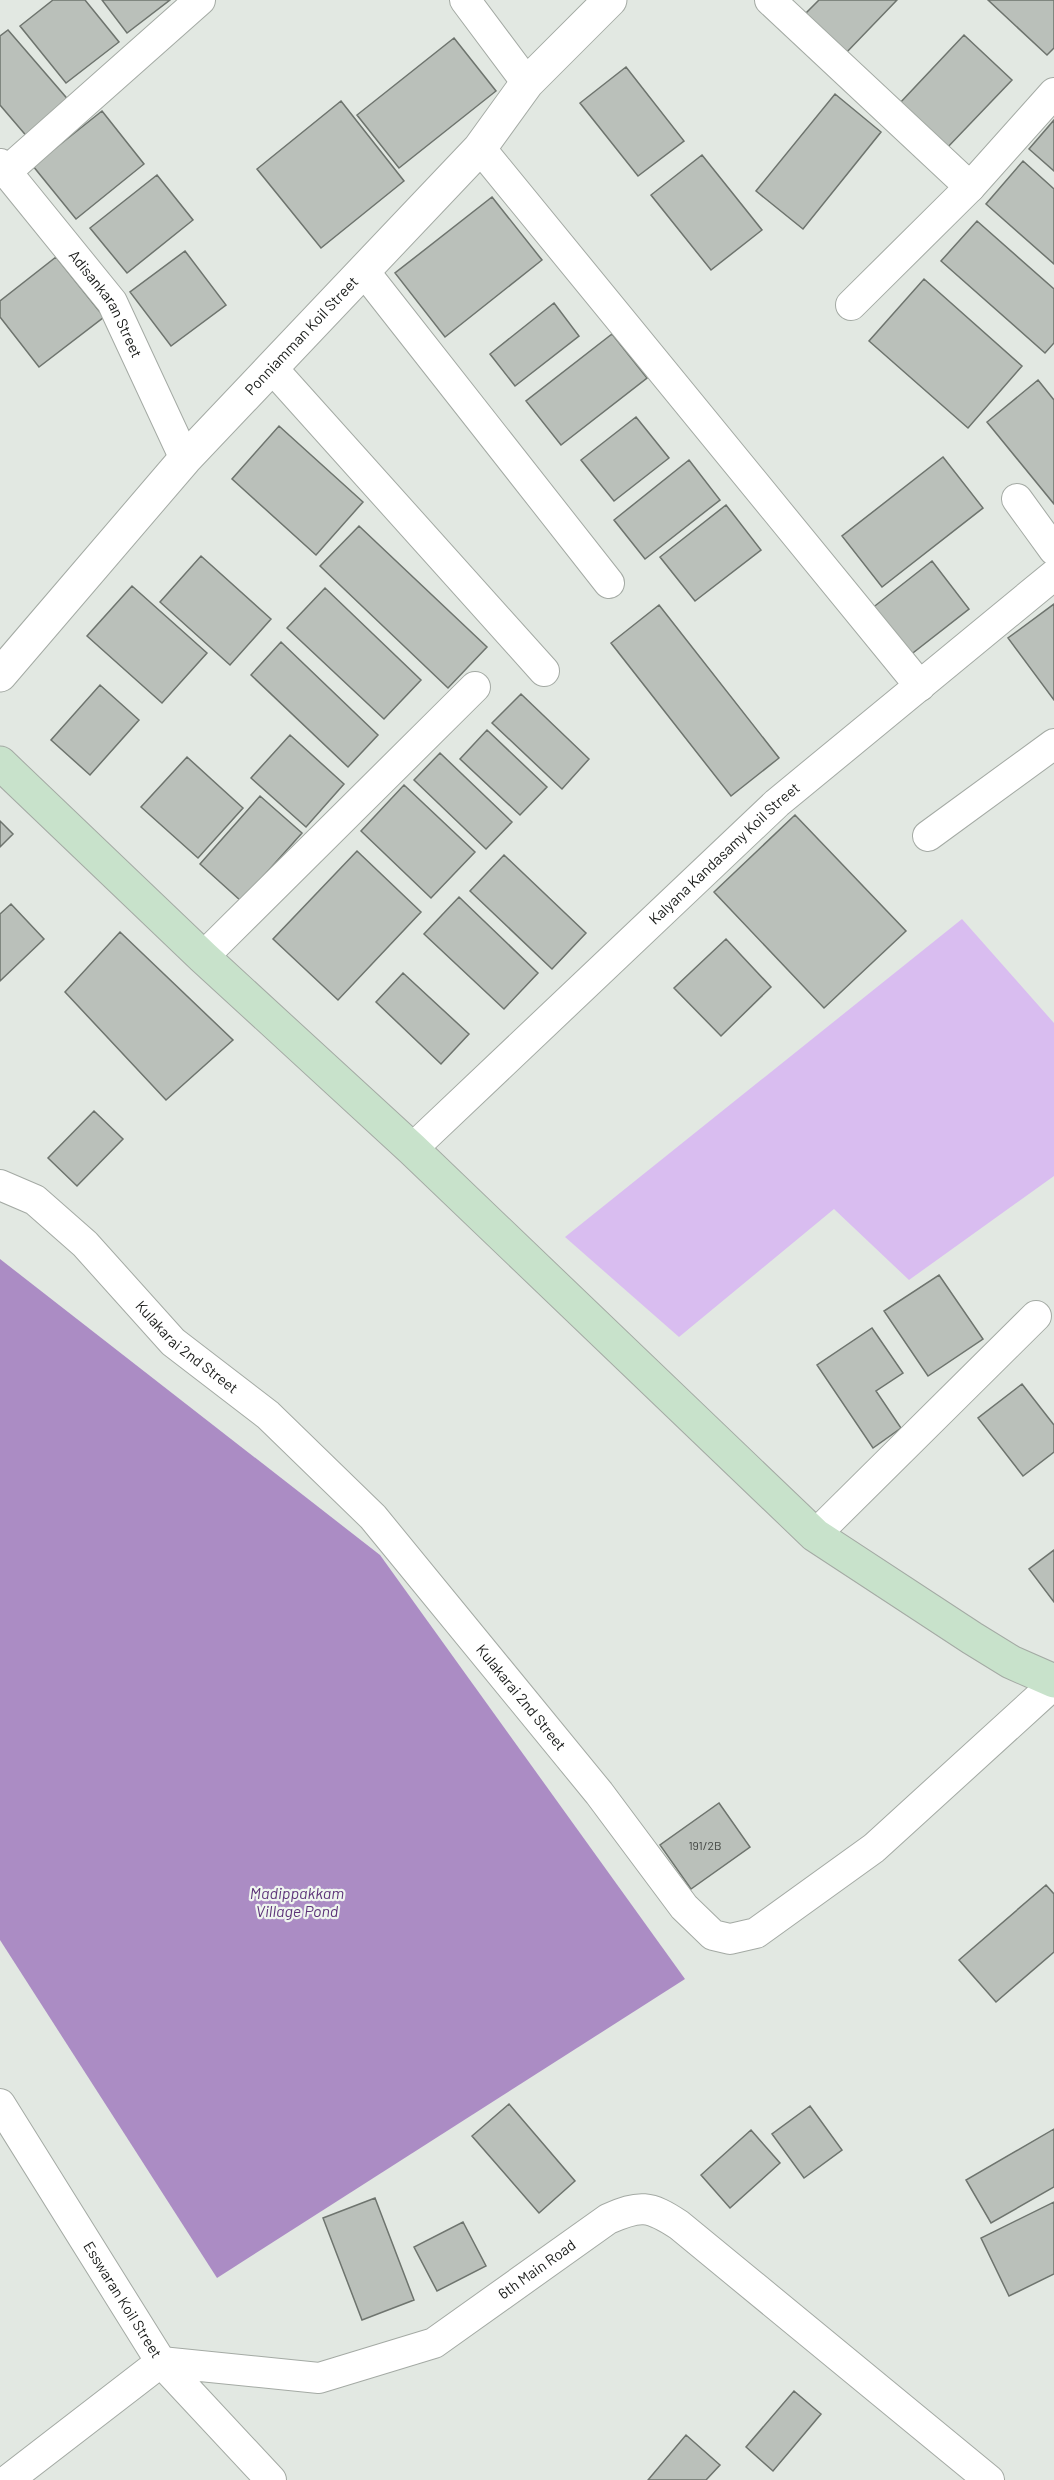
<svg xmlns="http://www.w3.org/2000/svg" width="1054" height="2480" viewBox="0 0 1054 2480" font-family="Barlow,sans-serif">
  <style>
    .green { fill: #d9bdf0 }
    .water { fill: #ab8cc4 }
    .building { fill: #bac0ba; stroke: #6e746e; stroke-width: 1.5 }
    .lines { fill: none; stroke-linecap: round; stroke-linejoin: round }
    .minor-casing { stroke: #a4aaa4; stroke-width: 32 }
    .tertiary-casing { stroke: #a4aaa4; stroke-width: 35 }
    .secondary-casing { stroke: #a4aaa4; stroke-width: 35 }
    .minor { stroke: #fff; stroke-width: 30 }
    .tertiary { stroke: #fff; stroke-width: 33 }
    .secondary { stroke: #c8e2cb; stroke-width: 33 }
    .labels { text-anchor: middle; stroke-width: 4.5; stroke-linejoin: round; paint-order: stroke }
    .number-label { font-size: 12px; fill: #404440 }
    .street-label { font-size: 15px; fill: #181a18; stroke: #eff5ef }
    .water-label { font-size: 16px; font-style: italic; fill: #5d3479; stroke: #eff5ef }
  </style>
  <rect width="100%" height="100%" fill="#e2e8e2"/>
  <!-- green -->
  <path class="green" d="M962 919 1054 1023V1176L909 1280 834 1209 679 1337 565 1237Z"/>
  <!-- water -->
  <path class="water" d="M0 1259 380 1555 685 1979 217 2278 0 1940Z"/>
  <!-- building -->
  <path class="building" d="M53 0H85L119 42 66 83 20 26Z
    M102 0H170L127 33Z
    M819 0H897L845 54 804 15Z
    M988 0H1054V48L1047 55Z
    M8 30 71 103 29 139 0 105V36Z
    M964 35 1012 80 946 149 899 104Z
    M454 38 496 91 399 168 357 115Z
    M626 67 684 141 638 176 580 103Z
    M835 94 881 132 803 229 756 191Z
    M341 101 404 181 321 248 257 169Z
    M102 111 144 164 76 219 33 166Z
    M1054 120V171L1029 149Z
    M702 155 762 230 711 270 651 195Z
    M1023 161 1054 189V264L986 204Z
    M157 175 193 220 127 273 90 228Z
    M492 197 542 260 445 337 395 273Z
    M977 221 1054 289V343L1045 353 941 261Z
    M185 251 226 305 171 346 130 292Z
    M56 257 104 317 39 367 0 317V301Z
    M924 279 1022 366 968 428 869 341Z
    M554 303 579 336 515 386 490 354Z
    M612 334 647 378 561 445 526 401Z
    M1038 380 1054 400V504L987 422Z
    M636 417 669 458 614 501 581 460Z
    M279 426 363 502 316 555 232 479Z
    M943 457 983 508 882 587 842 536Z
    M689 460 720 500 645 559 614 520Z
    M726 505 761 550 695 601 660 557Z
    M359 526 487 647 448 688 320 566Z
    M201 556 271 619 230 665 160 602Z
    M932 561 969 609 909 656 871 609Z
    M132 586 207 653 162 703 87 636Z
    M325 588 421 680 384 719 287 628Z
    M1054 604V700L1008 638Z
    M659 605 779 758 731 796 611 643Z
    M281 642 378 735 348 767 251 675Z
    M100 685 139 720 90 775 51 740Z
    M521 694 589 759 562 789 492 723Z
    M487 730 547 787 520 815 460 759Z
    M290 735 344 784 306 827 251 778Z
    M440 753 512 822 486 849 414 780Z
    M187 757 243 808 198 858 141 807Z
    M404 785 475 852 431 898 361 831Z
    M260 796 302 833 241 901 200 864Z
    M795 815 906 931 824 1008 714 892Z
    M0 821 13 834 0 847Z
    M357 851 421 912 338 1000 273 939Z
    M504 855 586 933 552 969 470 891Z
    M459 897 538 973 504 1009 424 934Z
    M11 904 44 939 0 981V914Z
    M120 932 233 1040 166 1100 65 992Z
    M726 939 771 987 721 1036 674 988Z
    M403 973 469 1034 441 1064 376 1002Z
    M94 1111 123 1139 77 1186 48 1158Z
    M939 1275 983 1339 928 1376 884 1311Z
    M872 1328 903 1373 876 1391 901 1428 873 1448 817 1365Z
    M1022 1384 1054 1425V1452L1023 1476 978 1418Z
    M1054 1550V1602L1029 1569Z
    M719 1803 750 1847 691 1889 660 1845Z
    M1046 1885 1054 1894V1952L996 2002 959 1960Z
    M509 2104 575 2181 539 2213 472 2136Z
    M810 2106 842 2150 804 2178 772 2134Z
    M1054 2129V2187L991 2223 966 2180Z
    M751 2130 780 2163 730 2208 701 2175Z
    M375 2198 414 2300 362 2320 323 2218Z
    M1054 2202V2274L1009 2296 981 2238Z
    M463 2222 486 2266 437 2291 414 2247Z
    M794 2391 821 2414 773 2471 746 2447Z
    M686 2435 720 2465 706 2480H648Z"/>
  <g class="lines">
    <!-- minor casing -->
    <g class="minor-casing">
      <g id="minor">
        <path d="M465 0 527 83"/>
        <path d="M770 0 970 187 1054 93"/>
        <path d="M480 148 920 686"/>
        <path id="s1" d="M0 164 112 302 185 459"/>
        <path d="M6 172 200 0"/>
        <path d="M363 270 609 583"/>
        <path d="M851 305 970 187"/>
        <path d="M272 368 544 671"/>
        <path d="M1017 499 1054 550"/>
        <path d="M928 836 1054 744"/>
        <path d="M203 957 475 687"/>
        <path id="s2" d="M412 1149 777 803 1054 575"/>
        <path id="s3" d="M0 1185 35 1200 85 1244 173 1342 268 1415 373 1517 599 1793 684 1907 713 1935 730 1939 756 1933 874 1848 1054 1684"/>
        <path d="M815 1535 1036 1316"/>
        <path id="s4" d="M0 2104 161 2362 8 2480"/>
        <path id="s5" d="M271 2480 161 2362 319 2378 434 2343 608 2219C640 2205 649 2205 679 2225L989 2480"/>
      </g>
    </g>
    <!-- tertiary casing -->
    <g class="tertiary-casing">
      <g id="tertiary">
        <path id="s6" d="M0 675 185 459 480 148 527 83 610 0"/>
      </g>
    </g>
    <!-- secondary casing -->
    <g class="secondary-casing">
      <path id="secondary" d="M0 763 203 957 412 1149 815 1535 972 1638 1011 1662 1054 1681"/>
    </g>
    <!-- minor -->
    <use href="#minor" class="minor"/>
    <!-- tertiary -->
    <use href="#tertiary" class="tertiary"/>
    <!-- secondary -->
    <use href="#secondary" class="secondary"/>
  </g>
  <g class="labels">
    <!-- number labels -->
    <g class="number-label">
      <text x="705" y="1850">191/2B</text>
    </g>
    <!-- street labels -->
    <g class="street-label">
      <text dy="5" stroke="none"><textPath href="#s1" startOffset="176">Adisankaran Street</textPath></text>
      <text dy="5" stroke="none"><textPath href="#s6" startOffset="454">Ponniamman Koil Street</textPath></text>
      <text dy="5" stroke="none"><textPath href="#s2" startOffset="430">Kalyana Kandasamy Koil Street</textPath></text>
      <text dy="5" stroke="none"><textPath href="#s3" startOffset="250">Kulakarai 2nd Street</textPath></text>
      <text dy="5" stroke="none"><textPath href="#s3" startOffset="736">Kulakarai 2nd Street</textPath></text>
      <text dy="5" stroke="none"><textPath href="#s5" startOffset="567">6th Main Road</textPath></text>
      <text dy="5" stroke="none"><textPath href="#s4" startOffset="231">Esswaran Koil Street</textPath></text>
    </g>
    <!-- water labels -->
    <g class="water-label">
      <text x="297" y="1899">Madippakkam<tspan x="297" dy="18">Village Pond</tspan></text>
    </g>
  </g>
</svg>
